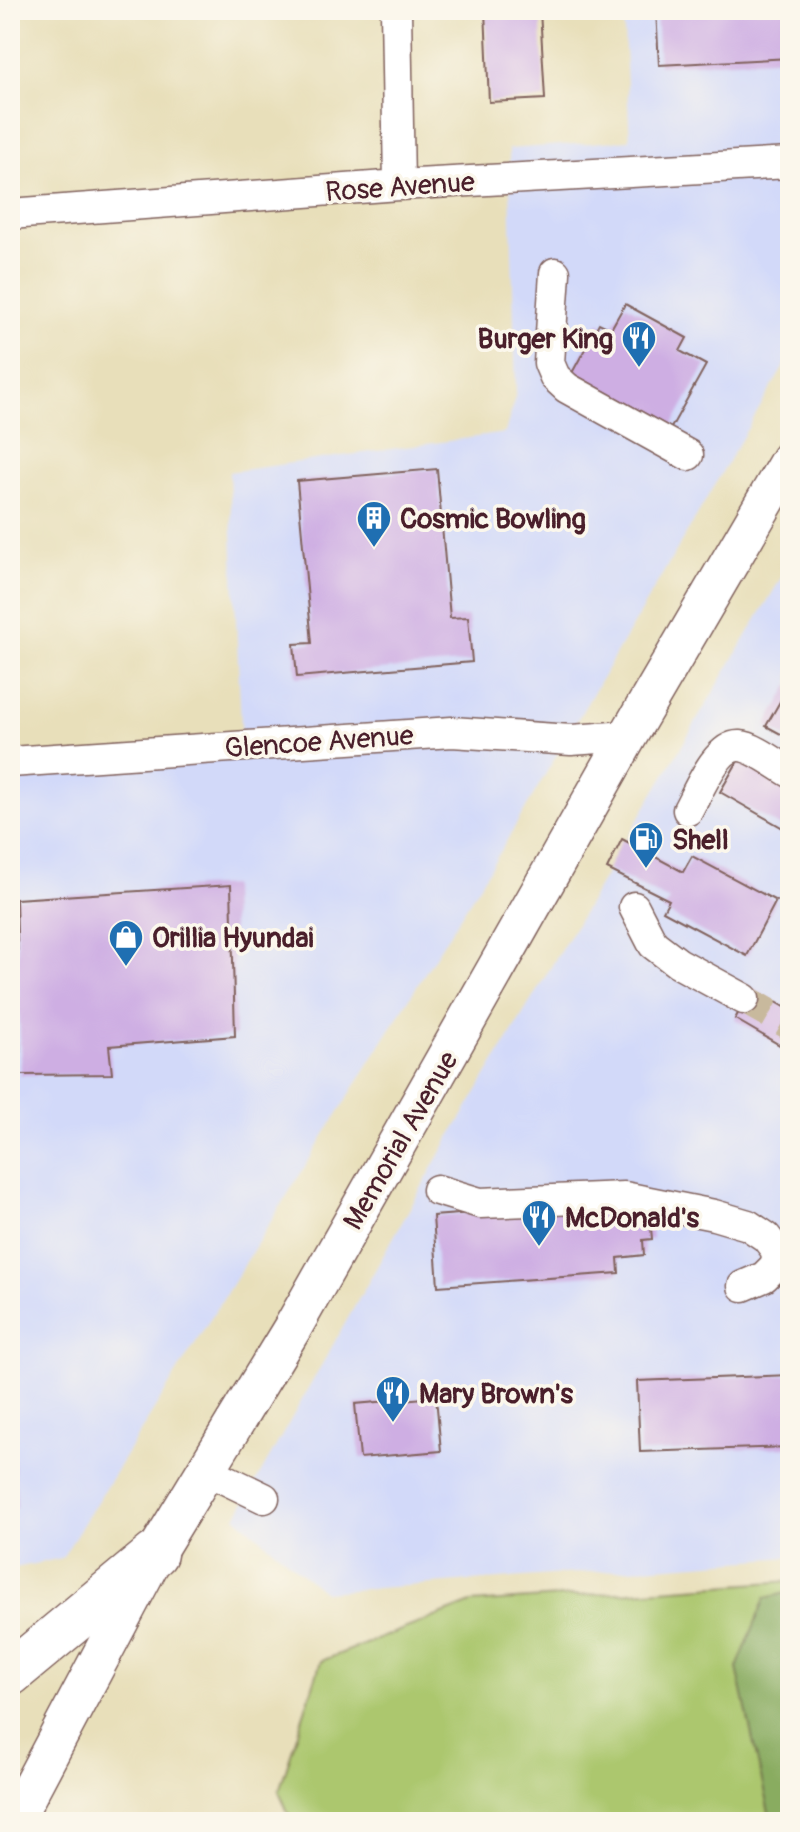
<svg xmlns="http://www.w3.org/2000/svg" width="800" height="1832" viewBox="0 0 800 1832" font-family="Pangolin,sans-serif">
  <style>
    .built { fill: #d2d9f9 }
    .green { fill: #acc76e; stroke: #7b734c; stroke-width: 2 }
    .forest { fill: #89ac61; stroke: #6a6646; stroke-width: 2 }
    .building { fill: #ceaee3 }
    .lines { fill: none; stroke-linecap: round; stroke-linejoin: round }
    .minor-tunnel { stroke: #c8b99d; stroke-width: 30; stroke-dasharray: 30 15; stroke-linecap: butt }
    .minor-casing { stroke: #81625d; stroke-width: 33 }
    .major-casing { stroke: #81625d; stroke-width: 41 }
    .highway-casing { stroke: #81625d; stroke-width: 47 }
    .minor { stroke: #fff; stroke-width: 30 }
    .major { stroke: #fff; stroke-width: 38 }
    .highway { stroke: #fff; stroke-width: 44 }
    .labels { text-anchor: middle; stroke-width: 7; stroke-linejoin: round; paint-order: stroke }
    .street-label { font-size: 28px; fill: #4a1f2b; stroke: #fbf7ec }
    .poi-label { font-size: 28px; font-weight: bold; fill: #4a1f2b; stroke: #fbf7ec; text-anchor: start }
  </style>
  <rect width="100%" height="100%" fill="#fbf7ec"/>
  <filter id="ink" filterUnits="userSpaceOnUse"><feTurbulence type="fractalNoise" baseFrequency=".0125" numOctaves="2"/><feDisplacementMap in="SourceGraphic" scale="16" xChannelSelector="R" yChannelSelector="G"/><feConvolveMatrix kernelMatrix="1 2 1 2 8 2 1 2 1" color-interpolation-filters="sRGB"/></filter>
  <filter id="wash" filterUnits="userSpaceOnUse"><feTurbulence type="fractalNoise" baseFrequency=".006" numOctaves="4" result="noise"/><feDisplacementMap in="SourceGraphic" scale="32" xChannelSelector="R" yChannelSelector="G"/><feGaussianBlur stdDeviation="1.8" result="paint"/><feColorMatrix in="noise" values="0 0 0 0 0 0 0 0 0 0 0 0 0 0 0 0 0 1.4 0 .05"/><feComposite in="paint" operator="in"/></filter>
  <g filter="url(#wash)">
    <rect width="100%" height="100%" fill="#e8dfba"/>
    <!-- built -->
    <path class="built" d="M623 10H790V356L500 852 62 1558 10 1569V773L242 744 229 472 505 433 516 393 509 149 630 140Z
      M790 563V1557L324 1592 236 1517 445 1146Z"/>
    <!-- green -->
    <path class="green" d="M790 1581V1822H292L279 1791 321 1661 471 1603Z"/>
    <!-- forest -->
    <path class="forest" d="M790 1592V1822H771L737 1668 765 1598Z"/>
    <g id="blocks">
      <!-- building -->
      <path class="building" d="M485 10H540L545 99 489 102Z
        M656 10H790V58L659 65Z
        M625 304 687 338 680 351 706 365 671 428 572 373 599 323 611 329Z
        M437 469 450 618 468 617 472 662 297 677 294 644 312 643 297 481Z
        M790 684V739L766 726Z
        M742 754 790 781V832L720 792Z
        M622 839 683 872 692 856 776 901 747 956 663 911 669 900 607 869Z
        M231 885 235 1036 109 1046 112 1074 21 1075 16 899Z
        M752 988 790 1010V1051L735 1019Z
        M619 1202 620 1219 650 1217 652 1239 643 1240 644 1255 618 1258 619 1273 438 1286 433 1216Z
        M790 1375V1447L640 1452 637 1381Z
        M436 1397 441 1451 360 1458 355 1404Z
        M10 1439H13L17 1508H10Z"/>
    </g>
  </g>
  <g filter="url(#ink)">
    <use href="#blocks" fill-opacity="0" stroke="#81625d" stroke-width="2"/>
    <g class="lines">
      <!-- minor-tunnel -->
      <path class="minor-tunnel" d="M744 999 790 1025"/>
      <!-- minor casing -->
      <g class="minor-casing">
        <path id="minor" d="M396 10 399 185
          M10 214 399 185 790 163
          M555 273 549 363 555 377 567 388 688 455
          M10 762 452 732 571 740 628 736
          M688 810C698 792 717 744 740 746 755 747 777 765 790 772
          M634 907 653 944 678 963 744 999
          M437 1190 480 1203 624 1197 714 1215 748 1225 766 1237 776 1250 777 1260 774 1267 764 1277 743 1286
          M206 1470 264 1498"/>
      </g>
      <!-- major casing -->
      <g class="major-casing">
        <path id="major" d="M13 1822 155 1554 293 1327 628 736 790 459"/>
      </g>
      <!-- highway casing -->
      <g class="highway-casing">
        <path id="highway" d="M10 1674 155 1554"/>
      </g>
      <!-- minor -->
      <use href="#minor" class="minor"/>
      <!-- major -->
      <use href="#major" class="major"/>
      <!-- highway -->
      <use href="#highway" class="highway"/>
    </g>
  </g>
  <!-- icons -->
  <defs>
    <g id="restaurant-pin" transform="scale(1.8)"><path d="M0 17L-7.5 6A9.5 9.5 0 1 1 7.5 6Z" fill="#1f6fb2" stroke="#fbf7ec"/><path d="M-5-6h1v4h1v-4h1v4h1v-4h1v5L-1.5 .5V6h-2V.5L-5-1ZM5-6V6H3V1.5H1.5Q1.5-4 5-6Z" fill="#fff"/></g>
    <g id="building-pin" transform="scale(1.8)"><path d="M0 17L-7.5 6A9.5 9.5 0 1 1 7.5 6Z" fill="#1f6fb2" stroke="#fbf7ec"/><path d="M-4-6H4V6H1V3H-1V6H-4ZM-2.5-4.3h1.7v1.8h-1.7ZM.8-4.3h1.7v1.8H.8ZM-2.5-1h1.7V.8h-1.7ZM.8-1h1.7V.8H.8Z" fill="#fff"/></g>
    <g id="fuel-pin" transform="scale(1.8)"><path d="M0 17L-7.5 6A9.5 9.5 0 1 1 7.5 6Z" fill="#1f6fb2" stroke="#fbf7ec"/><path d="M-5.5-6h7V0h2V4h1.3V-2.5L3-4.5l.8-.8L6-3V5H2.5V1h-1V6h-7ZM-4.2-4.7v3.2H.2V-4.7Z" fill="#fff"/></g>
    <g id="shop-pin" transform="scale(1.8)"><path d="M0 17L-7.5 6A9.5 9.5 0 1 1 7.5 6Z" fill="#1f6fb2" stroke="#fbf7ec"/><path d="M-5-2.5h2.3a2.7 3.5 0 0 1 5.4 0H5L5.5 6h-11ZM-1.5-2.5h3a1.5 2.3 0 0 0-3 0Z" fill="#fff"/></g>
  </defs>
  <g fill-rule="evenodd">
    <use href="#restaurant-pin" x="639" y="338"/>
    <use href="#building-pin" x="374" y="518"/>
    <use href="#fuel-pin" x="646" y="839"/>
    <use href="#shop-pin" x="126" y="937"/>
    <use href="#restaurant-pin" x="539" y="1217"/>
    <use href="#restaurant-pin" x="393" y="1393"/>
  </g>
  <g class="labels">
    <!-- street labels -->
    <g class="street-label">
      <text transform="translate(400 186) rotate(-4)" y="10">Rose Avenue</text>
      <text transform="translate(319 741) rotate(-4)" y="10">Glencoe Avenue</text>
      <text transform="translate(400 1140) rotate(-60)" y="10">Memorial Avenue</text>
    </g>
    <!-- poi labels -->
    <g class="poi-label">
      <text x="613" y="348" text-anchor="end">Burger King</text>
      <text x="400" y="528">Cosmic Bowling</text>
      <text x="672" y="849">Shell</text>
      <text x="152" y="947">Orillia Hyundai</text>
      <text x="565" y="1227">McDonald's</text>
      <text x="419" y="1403">Mary Brown's</text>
    </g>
  </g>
  <!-- margin -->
  <rect width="800" height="1832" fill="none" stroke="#fbf7ec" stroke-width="40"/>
</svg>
